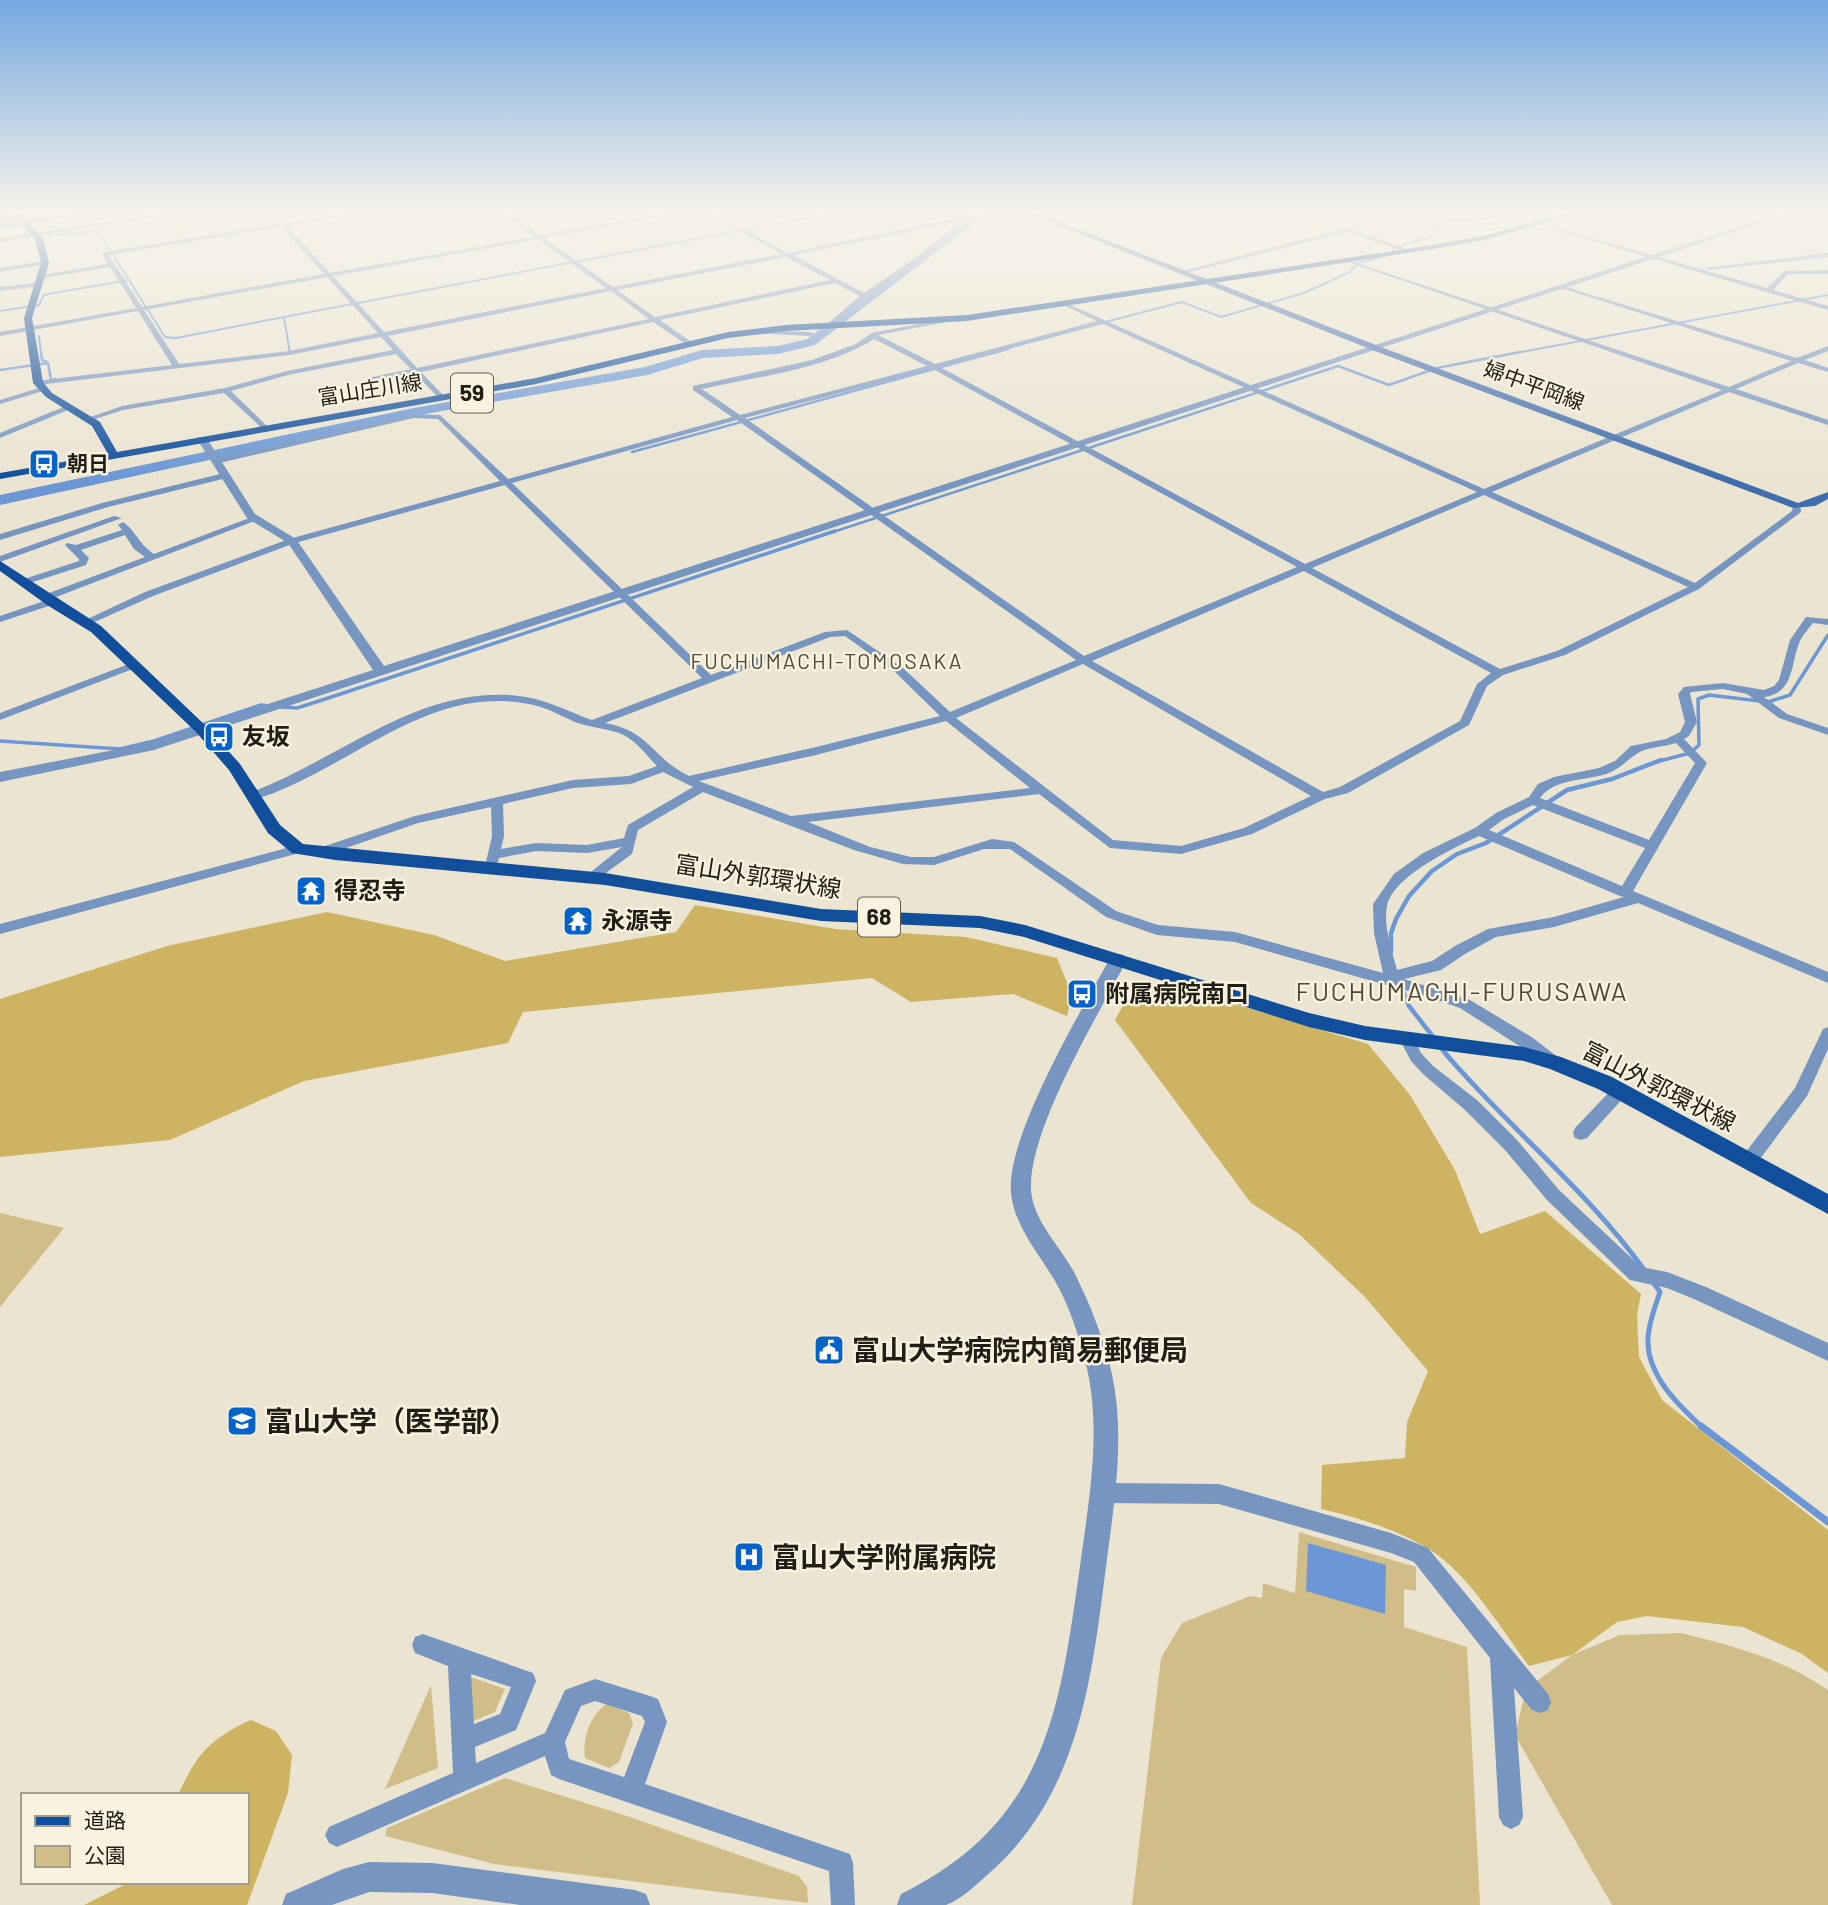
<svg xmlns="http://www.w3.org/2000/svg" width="1828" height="1905" viewBox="0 0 1828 1905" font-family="Barlow,'Noto Sans JP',sans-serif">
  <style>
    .green { fill: #d0bd88 }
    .forest { fill: #ceb362 }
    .water { fill: #6b97d6 }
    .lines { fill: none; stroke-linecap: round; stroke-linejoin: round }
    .stream-far5 { stroke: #6b97d6; stroke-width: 2 }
    .stream-far4 { stroke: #6b97d6; stroke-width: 2.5 }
    .stream-far3 { stroke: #6b97d6; stroke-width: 3.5 }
    .stream-far2 { stroke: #6b97d6; stroke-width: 4.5 }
    .stream-far1 { stroke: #6b97d6; stroke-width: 5 }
    .stream { stroke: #6b97d6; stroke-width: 7 }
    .river { fill: #6b97d6; fill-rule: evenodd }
    .minor { fill: #7695c1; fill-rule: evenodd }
    .tertiary { fill: #7695c1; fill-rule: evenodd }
    .secondary { fill: #406dad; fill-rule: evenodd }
    .primary { fill: #114f9d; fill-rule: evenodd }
    .labels { text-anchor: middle; stroke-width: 5; stroke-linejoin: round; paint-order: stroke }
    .far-street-label { font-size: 21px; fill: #211e17; stroke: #f8f2de }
    .far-poi-label { font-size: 21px; font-weight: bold; fill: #211e17; stroke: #f8f2de; text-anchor: start }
    .far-neighbourhood-label { font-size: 21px; letter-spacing: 2px; fill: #4e4839; stroke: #f8f2de }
    .shield { fill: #f8f2de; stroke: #625e53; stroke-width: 2 }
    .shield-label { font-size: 23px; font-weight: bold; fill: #211e17 }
    .poi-label { font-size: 24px; font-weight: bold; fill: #211e17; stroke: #f8f2de; text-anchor: start }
    .street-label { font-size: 24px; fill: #211e17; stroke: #f8f2de }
    .neighbourhood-label { font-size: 26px; letter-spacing: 2px; fill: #4e4839; stroke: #f8f2de }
    .near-poi-label { font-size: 28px; font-weight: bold; fill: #211e17; stroke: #f8f2de; text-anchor: start }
  </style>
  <rect width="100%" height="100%" fill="#ebe4d1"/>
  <!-- green -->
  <path class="green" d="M0 1213 64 1228 0 1307Z
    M1299 1532 1416 1567V1591L1404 1589V1627L1467 1647 1480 1905H1132L1161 1658 1182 1623 1250 1596 1262 1598 1263 1583 1295 1593Z
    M1681 1633C1733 1646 1784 1659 1828 1690V1905H1612L1515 1735 1526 1689 1572 1655 1620 1635Z
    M468 1676 505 1689 495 1712 471 1722Z
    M431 1685 438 1768 385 1789Z
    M607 1704 629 1713 633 1723 619 1762 609 1768 585 1758C582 1740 590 1714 607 1704Z
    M505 1778 624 1815 799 1876 807 1887 808 1903 494 1864 385 1836 387 1828Z"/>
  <!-- forest -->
  <path class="forest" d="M695 905 835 929 966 937 1057 958 1072 995 1067 1016 1013 994 911 1002 872 978 523 1012 508 1043 304 1081 170 1140 0 1157V999L167 946 327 912 434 935 505 961 676 932Z
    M1146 987 1184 989 1368 1044 1410 1095 1455 1170 1480 1234 1545 1211 1641 1294 1637 1315 1639 1357 1662 1400 1828 1530V1673L1802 1654 1743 1627 1647 1616 1617 1622 1572 1655 1529 1666C1501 1629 1467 1571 1427 1548 1395 1529 1357 1517 1321 1509L1322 1465 1405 1458 1407 1422 1428 1371 1365 1297 1299 1234 1251 1203 1115 1020 1126 1000Z
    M251 1720 276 1731 292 1755 288 1793 247 1905H84L130 1882H247V1795H178C197 1754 209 1739 251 1720Z"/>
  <!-- water -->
  <path class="water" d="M19 213H87L0 230V217Z
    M1308 1543 1386 1565 1385 1614 1306 1591Z"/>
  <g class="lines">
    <!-- stream-far5 -->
    <path class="stream-far5" d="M49 236 98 231 165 337 176 338 284 317 290 354
      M0 311 39 305 44 295 48 294 129 280
      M284 317 833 213
      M1105 322 1182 302 1221 317 1304 293 1350 272 1358 263 1393 254V248L1430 237 1439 226 1454 218 1494 225 1514 213
      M39 336 41 354
      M990 354 1009 349
      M1511 354 1828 295"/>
    <!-- stream-far4 -->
    <path class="stream-far4" d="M41 352 42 360 47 362
      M0 370 48 363 51 380 55 379
      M632 452 996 352
      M830 533 1338 366 1389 385 1437 368 1520 352"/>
    <!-- stream-far3 -->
    <path class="stream-far3" d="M281 707 297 708 316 702 835 531
      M0 741 120 749 154 741 261 705 269 706
      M1656 762 1690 753 1699 745 1698 699 1709 695 1768 702 1790 695 1828 635"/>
    <!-- stream-far2 -->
    <path class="stream-far2" d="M1391 952V933L1396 919 1409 896 1432 871 1457 854 1486 843 1567 790 1612 779 1661 760
      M1400 984 1409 1006 1434 1038
      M1441 1048 1446 1054"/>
    <!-- stream-far1 -->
    <path class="stream-far1" d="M1445 1053C1509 1128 1587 1190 1645 1271
      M1652 1281 1660 1292C1656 1304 1651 1317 1649 1330 1641 1370 1677 1404 1703 1428"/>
    <!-- stream -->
    <path class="stream" d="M1701 1426 1828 1522"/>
    <!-- river -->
    <path class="river" d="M975 213H987L815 345 778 354 703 358 647 375 414 416 0 505V495L414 408 645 367 702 350 778 346 807 339Z"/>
    <!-- minor -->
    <path class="minor" d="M162 213H178L0 242V238Z
      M268 213H274L284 223 346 213H362L287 226 330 273 534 237 502 213H509L540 235 664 213H679L544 238 613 287 781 254 707 213H715L788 253 978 213C931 255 878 288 830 327L825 326 860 296 835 283 660 320 690 341 687 345 653 322 421 372 444 396V400H441L414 373 368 382V378L411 369 396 354 288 375 231 391 267 426 268 428 264 430 224 393 123 410 89 421 85 419 122 406 225 388 287 371 393 350 381 337 289 355 38 385 34 383 35 381 172 365 138 311 0 336V332L136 308 110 267 43 278 41 275 108 264 102 254 105 252 278 224ZM960 222 913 260 864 293 793 255ZM281 227 324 274 142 307 109 255ZM538 239 606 288 384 332 333 276ZM786 257 830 280 655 317 617 290ZM327 277 378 333 289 351 179 364 144 310ZM611 291 649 319 417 368 388 336Z
      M1538 223 1767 288 1785 271 1828 270V274H1788L1773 290 1828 306V310L1538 225Z
      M1347 228 1409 250 1404 251 1347 232 1182 274 1179 272Z
      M1828 253V257L1708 270 1705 268Z
      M1342 258 1729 387 1791 361 1561 288 1566 287 1797 358 1828 346V351L1805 360 1828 368V372L1798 363 1736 389 1828 420V425L1729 392 1492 492 1695 583 1792 511 1794 504H1800L1801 512 1699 589 1565 655 1503 675 1487 686 1469 725 1348 793 1325 799 1252 834 1181 854 1110 848 1039 794 808 822 870 847 911 857H934L992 839 1014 842 1116 911 1158 925 1235 932 1383 973 1374 933 1373 904 1394 874 1423 853 1475 828 1496 813 1529 797 1538 784 1554 777 1599 768 1615 761 1631 746 1666 739 1680 732 1685 722 1678 694 1684 687 1723 683 1764 690 1774 686 1779 680 1790 640 1806 617 1828 619V625L1813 623C1809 628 1803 635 1800 641 1790 664 1795 693 1764 697L1787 714 1828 728V735L1779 718 1747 694 1723 689 1691 692 1690 694 1697 722 1689 736 1684 739 1707 763 1633 891 1828 972V983L1638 903 1554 927 1496 937 1465 954 1441 970 1404 979 1470 1000 1533 1038 1559 1058 1562 1062 1559 1066 1554 1068 1460 1008 1429 997 1235 942 1157 935 1106 917 1010 849H984L934 865 903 864 854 850 703 792 638 830 632 854 592 883 585 878 587 875 622 847 587 853 536 851 499 858 497 865H487L486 862 492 836 491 807 418 823 323 856H313L312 853 313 850 415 816 573 780 629 776 657 766C644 753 634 737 616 732 603 728 588 727 575 722 563 717 553 711 541 707 431 676 350 772 253 800L247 796 249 793C340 760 423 680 526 697 550 701 569 712 592 720L702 678 505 485 295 543 153 596 90 624H82L81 622 145 592 289 539 500 481 438 419 414 418 215 464 212 463V459L414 414 440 415 508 479 732 417 693 390V386L812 360 856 344 872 333 950 318 952 321 878 335 935 364 1097 321 1061 304 1066 303 1484 489 1722 390 1342 260ZM1103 324 1477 492 1305 564 940 367ZM874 339 927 366 740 415 702 389C759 376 824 370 874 339ZM933 369 1297 567 1084 656 745 418ZM737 420 1076 660 950 712 903 668 847 630 825 632 711 675 512 483ZM1484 495 1688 587 1557 651 1500 669 1312 568ZM1304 571 1491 673 1477 684 1460 721 1340 787 1323 792 1092 661ZM845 636 895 672 940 716 816 747 689 776C652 758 650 731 605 723L830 637ZM1083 664 1311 796 1244 828 1181 846 1113 840 956 718ZM946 721 1030 788 791 816 699 781 816 755ZM1676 743 1695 763 1649 840 1540 798C1555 778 1584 781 1606 774 1621 769 1626 760 1638 753 1648 747 1664 747 1676 743ZM663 772 693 787 628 825 624 838 587 845 536 843 501 849 504 836 503 804 573 788 631 784ZM1533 805 1645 848 1622 886 1489 830 1504 819ZM1479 836 1620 896 1624 897 1554 917 1488 929 1455 946 1432 961 1397 970C1392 950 1383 926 1387 906 1393 876 1454 848 1479 836Z
      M45 261 47 264 0 272V268Z
      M38 283 40 286 0 291V287Z
      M752 330 810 332 814 334 810 336 750 333Z
      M39 388 46 390 0 404V400Z
      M66 406 73 408 0 438V433Z
      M224 473 227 474V478L108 507 0 540V534L102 503Z
      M114 516 122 518 0 562V556Z
      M252 517 260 519 51 599 56 602 55 604 0 622V616L44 601 40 598 41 596 145 557 134 549 125 535 81 550 89 558 86 565 27 584H21V580L79 561V559L65 545 67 543 76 545 122 530 118 525 123 522C136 531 138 543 154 554Z
      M134 662 138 663V667L0 720V713Z
      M298 845 304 849 303 852 0 934V924Z
      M1828 1027V1049L1807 1096 1754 1167 1748 1169 1742 1167 1740 1162 1742 1157 1795 1088 1823 1029Z
      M1407 1034 1412 1036 1421 1053 1433 1066 1477 1100 1517 1140 1559 1190 1641 1267 1667 1272 1706 1287 1828 1343V1361L1694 1299 1667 1288 1630 1280 1547 1200 1505 1150 1465 1110 1423 1074 1411 1061 1400 1040 1402 1036Z
      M1620 1085 1626 1087 1628 1091 1626 1095 1587 1138 1581 1140 1575 1138 1573 1133 1575 1128 1614 1087Z
      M1103 1483 1219 1484 1391 1533 1428 1548 1548 1694 1551 1702 1548 1710 1540 1713 1532 1710 1514 1688 1523 1817 1519 1825 1511 1829 1503 1825 1499 1817 1490 1658 1414 1562 1391 1553 1219 1504 1103 1503 1096 1500 1093 1493 1096 1486Z
      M423 1634 533 1673 536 1681 516 1730 475 1747 476 1763 545 1733 565 1690 595 1679 650 1696 658 1699 667 1722 645 1784 850 1854 853 1863 855 1905H831L829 1871 559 1779 551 1775 545 1756 337 1847 329 1843 325 1835 329 1827 453 1773 448 1666 415 1653 412 1645 415 1637ZM471 1674 511 1687 500 1714 474 1724ZM595 1701 642 1716 645 1722 624 1777 569 1759 565 1742 581 1706Z"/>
    <!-- tertiary -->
    <path class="tertiary" d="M1782 213H1793L154 750 0 782V772L145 744 373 670 288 543 247 518 197 439 198 437H206L255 514 296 539 384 666Z
      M1118 954 1124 955 1127 960C1098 1015 1028 1130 1031 1190 1033 1221 1060 1246 1074 1272 1090 1304 1104 1339 1112 1374 1125 1436 1115 1497 1107 1559 1092 1675 1081 1795 986 1876 975 1886 960 1900 946 1905 932 1905 911 1905 897 1905L901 1894C1049 1821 1060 1707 1081 1559 1090 1493 1102 1426 1085 1360 1078 1333 1069 1305 1055 1281 1039 1254 1013 1224 1011 1192 1006 1136 1083 1007 1112 955Z
      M369 1862 432 1863 635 1890 646 1894 650 1905H520L432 1893 369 1892 332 1905H282L286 1894 343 1869Z"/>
    <!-- secondary -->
    <path class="secondary" d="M1027 213H1037L1381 347 1798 503 1828 492V499L1815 506 1793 508 1375 351Z"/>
    <!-- primary -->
    <path class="primary" d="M13 213H20L43 239 49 263 32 318 43 382 52 393 100 422 117 452 536 378 728 332 786 325 967 315 1433 245 1483 236 1566 213H1578L1484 240 1433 249 967 321 786 331 728 338 536 384 0 479V473L108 454 92 426 46 397 33 383 24 318 41 263 35 239Z
      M0 561 101 626 206 726 240 764 280 825 303 844 605 873 821 909 980 916 1025 925 1309 1013 1365 1026 1524 1047 1561 1057 1612 1077 1828 1194V1214L1598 1089 1550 1069 1524 1061 1365 1040 1309 1027 1024 937 980 928 821 921 605 885 335 860 292 853 268 833 229 770 196 732 91 632 47 605 0 571Z"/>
  </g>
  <!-- sky -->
  <linearGradient id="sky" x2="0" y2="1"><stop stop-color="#76a8e1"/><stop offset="0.44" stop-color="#f6f3ea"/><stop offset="1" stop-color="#f6f3ea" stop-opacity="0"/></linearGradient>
  <rect width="1828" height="480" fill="url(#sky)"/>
  <!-- icons -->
  <defs>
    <g id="bus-square" transform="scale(1.575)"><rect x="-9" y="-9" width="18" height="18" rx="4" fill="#0462cb" stroke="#f8f2de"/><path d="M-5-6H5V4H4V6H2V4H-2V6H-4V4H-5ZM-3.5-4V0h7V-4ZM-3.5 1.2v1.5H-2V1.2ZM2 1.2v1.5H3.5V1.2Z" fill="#fff"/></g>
    <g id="temple-square" transform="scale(1.575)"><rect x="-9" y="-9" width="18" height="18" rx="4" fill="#0462cb" stroke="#f8f2de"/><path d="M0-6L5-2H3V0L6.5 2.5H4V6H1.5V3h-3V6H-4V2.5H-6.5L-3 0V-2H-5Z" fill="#fff"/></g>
    <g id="civic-square" transform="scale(1.575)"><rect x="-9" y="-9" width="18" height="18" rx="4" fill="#0462cb" stroke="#f8f2de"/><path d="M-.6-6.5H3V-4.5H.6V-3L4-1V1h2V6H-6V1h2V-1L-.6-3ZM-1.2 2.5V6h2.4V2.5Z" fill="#fff"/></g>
    <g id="university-square" transform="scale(1.575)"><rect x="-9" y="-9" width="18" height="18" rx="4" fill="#0462cb" stroke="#f8f2de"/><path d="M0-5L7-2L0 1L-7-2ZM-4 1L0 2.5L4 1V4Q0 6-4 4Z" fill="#fff"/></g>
    <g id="hospital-square" transform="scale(1.575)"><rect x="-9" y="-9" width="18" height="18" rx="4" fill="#0462cb" stroke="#f8f2de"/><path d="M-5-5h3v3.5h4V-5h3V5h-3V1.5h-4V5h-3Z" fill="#fff"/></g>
  </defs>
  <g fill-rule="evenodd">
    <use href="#bus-square" x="44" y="464"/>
    <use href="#bus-square" x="219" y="737"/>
    <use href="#temple-square" x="311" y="891"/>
    <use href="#temple-square" x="578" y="921"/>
    <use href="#bus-square" x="1082" y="994"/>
    <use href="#civic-square" x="829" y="1350"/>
    <use href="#university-square" x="242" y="1421"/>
    <use href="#hospital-square" x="749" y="1557"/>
  </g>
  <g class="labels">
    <!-- far-street labels -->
    <g class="far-street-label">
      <text transform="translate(1534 386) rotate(20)" y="7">婦中平岡線</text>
      <text transform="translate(370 390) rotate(-9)" y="7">富山庄川線</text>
    </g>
    <!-- far-poi labels -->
    <g class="far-poi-label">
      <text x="67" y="471">朝日</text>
    </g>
    <!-- far-neighbourhood labels -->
    <g class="far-neighbourhood-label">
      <text x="827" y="669">FUCHUMACHI-TOMOSAKA</text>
    </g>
    <!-- shield labels -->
    <g class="shield">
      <rect x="451" y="373.5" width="42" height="39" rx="5"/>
      <rect x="858" y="897.5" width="42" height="39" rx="5"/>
    </g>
    <g class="shield-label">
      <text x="472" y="401">59</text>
      <text x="879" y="925">68</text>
    </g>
    <!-- poi labels -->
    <g class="poi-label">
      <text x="242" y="745">友坂</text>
      <text x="334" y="899">得忍寺</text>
      <text x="601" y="929">永源寺</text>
      <text x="1105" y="1002">附属病院南口</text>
    </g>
    <!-- street labels -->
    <g class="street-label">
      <text transform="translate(758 877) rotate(9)" y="8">富山外郭環状線</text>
      <text transform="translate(1659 1087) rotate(27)" y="8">富山外郭環状線</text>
    </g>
    <!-- neighbourhood labels -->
    <g class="neighbourhood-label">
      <text x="1462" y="1001">FUCHUMACHI-FURUSAWA</text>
    </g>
    <!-- near-poi labels -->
    <g class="near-poi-label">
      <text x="852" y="1360">富山大学病院内簡易郵便局</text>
      <text x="265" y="1431">富山大学（医学部）</text>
      <text x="772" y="1567">富山大学附属病院</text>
    </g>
  </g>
  <!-- legend -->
  <rect x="21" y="1793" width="228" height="91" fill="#f8f2de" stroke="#a29d8e" stroke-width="2"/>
  <rect x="35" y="1816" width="35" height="10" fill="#114f9d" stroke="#a29d8e" stroke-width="2"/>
  <text x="84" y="1828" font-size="21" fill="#211e17">道路</text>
  <rect x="35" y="1846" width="35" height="21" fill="#d0bd88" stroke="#a29d8e" stroke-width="2"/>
  <text x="84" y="1863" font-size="21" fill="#211e17">公園</text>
</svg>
